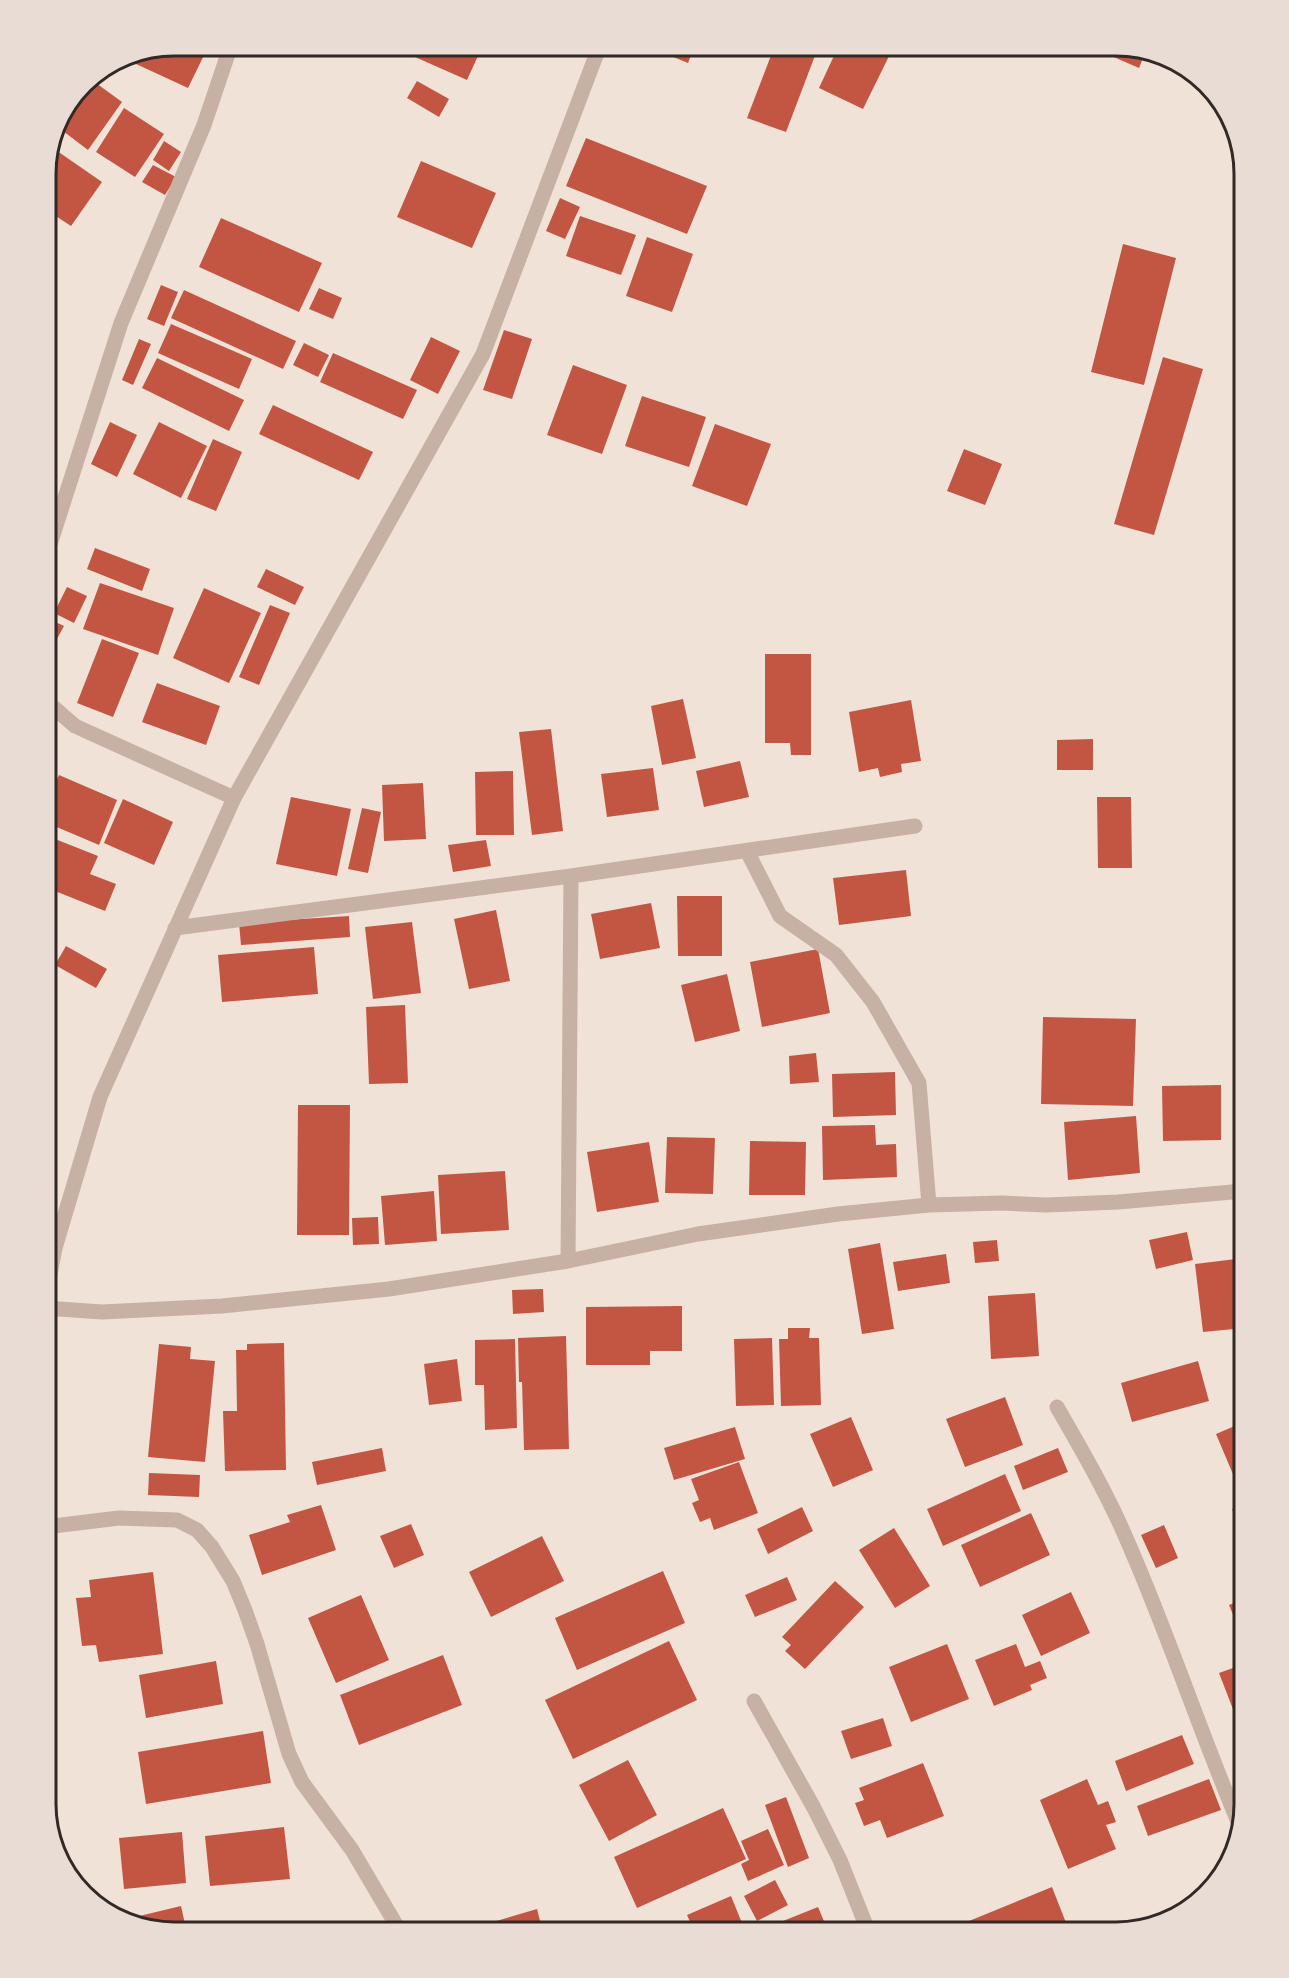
<svg xmlns="http://www.w3.org/2000/svg" width="1289" height="1978" viewBox="0 0 1289 1978" font-family="'Archivo Narrow',sans-serif">
  <style>
    .building { fill: #c25643 }
    .lines { fill: none; stroke-linecap: round; stroke-linejoin: round }
    .minor { stroke: #c7b0a4; stroke-width: 15 }
    .rim { fill: none; stroke: #322825; stroke-width: 3 }
  </style>
  <rect width="100%" height="100%" fill="#f0e2d7"/>
  <!-- building -->
  <path class="building" d="M173 45H209L188 88 121 57Z
    M410 45H483L467 80 406 53Z
    M644 45H695L688 63Z
    M775 45H819L786 132 747 118Z
    M839 45H886L893 48 863 109 819 88Z
    M1086 45H1124L1145 53 1139 68Z
    M89 78 122 102 88 150 55 125 83 82Z
    M417 81 449 99 439 117 407 98Z
    M124 108 164 134 135 177 96 152Z
    M586 138 707 186 687 234 566 186Z
    M164 141 181 152 169 171 153 160Z
    M50 146 102 182 71 226 45 209V165Z
    M421 161 496 193 472 248 397 217Z
    M153 165 176 177 165 195 142 182Z
    M560 198 580 207 565 239 546 231Z
    M580 216 636 235 621 275 566 256Z
    M221 218 322 263 299 312 199 267Z
    M647 237 693 254 672 312 626 296Z
    M1123 244 1176 258 1144 385 1091 372Z
    M161 285 178 292 164 326 147 319Z
    M319 288 342 298 333 319 309 309Z
    M184 290 296 341 283 369 171 318Z
    M171 324 252 359 239 389 158 353Z
    M504 330 532 339 512 399 483 390Z
    M431 337 460 351 438 394 410 380Z
    M139 339 151 344 133 385 122 380Z
    M304 343 329 355 318 377 293 365Z
    M333 353 417 390 403 419 320 382Z
    M1163 357 1203 369 1154 535 1114 524Z
    M157 358 244 400 229 431 142 388Z
    M573 365 627 385 602 454 547 435Z
    M642 396 706 417 689 467 625 446Z
    M273 405 373 452 359 480 259 434Z
    M110 422 137 435 117 477 91 464Z
    M159 422 207 446 181 498 133 474Z
    M715 424 771 444 747 506 692 486Z
    M213 439 242 452 216 511 187 499Z
    M964 449 1002 464 985 505 947 491Z
    M95 548 150 569 142 591 87 569Z
    M266 569 304 587 295 605 257 587Z
    M100 583 174 608 158 655 83 629Z
    M67 587 87 596 74 623 54 613Z
    M204 588 261 613 229 683 173 658Z
    M270 605 290 613 259 685 239 677Z
    M49 619 64 626 45 661V626Z
    M102 639 139 653 113 717 77 703Z
    M765 654H811V755H791L790 743H765Z
    M157 683 220 706 206 745 142 722Z
    M683 699 696 758 662 765 651 706Z
    M911 700 921 761 901 764 902 772 880 777 878 768 859 772 849 712Z
    M551 729 563 831 532 835 519 732Z
    M1093 739V770H1057V740Z
    M740 761 749 797 704 807 696 771Z
    M653 768 659 810 607 817 601 774Z
    M513 771 514 835H476L475 772Z
    M59 775 117 800 99 845 45 822V807Z
    M423 783 426 839 384 841 382 785Z
    M291 797 351 809 337 876 276 864Z
    M1097 797H1131L1132 868H1098Z
    M123 799 173 822 154 865 104 843Z
    M362 808 381 812 368 873 348 869Z
    M45 835 98 856 90 874 116 884 105 911 45 887Z
    M486 840 491 866 453 872 448 845Z
    M906 870 911 916 839 925 833 878Z
    M677 896H722V956H678Z
    M651 903 660 948 600 959 591 914Z
    M496 910 510 981 469 989 454 919Z
    M349 916 350 937 241 945 239 923Z
    M412 922 421 993 373 999 365 927Z
    M66 946 107 969 96 988 55 965Z
    M314 947 318 994 222 1002 218 955Z
    M818 949 830 1013 762 1027 750 962Z
    M727 974 740 1031 695 1042 681 985Z
    M405 1005 408 1083 369 1084 366 1007Z
    M1043 1017 1136 1019 1133 1106 1041 1104Z
    M816 1053 819 1082 790 1084 789 1056Z
    M895 1072 896 1115 833 1117 832 1074Z
    M1221 1085V1140L1163 1141 1162 1086Z
    M298 1105H350L349 1235H297Z
    M1136 1116 1140 1173 1068 1180 1064 1122Z
    M875 1125 876 1145 896 1144 897 1177 823 1180 822 1126Z
    M667 1137 715 1138 713 1194 665 1193Z
    M750 1141 806 1142 805 1195H749Z
    M649 1142 659 1202 597 1212 587 1152Z
    M505 1171 509 1230 441 1234 438 1175Z
    M434 1191 437 1241 385 1245 381 1196Z
    M378 1217 379 1244 353 1245 352 1218Z
    M1187 1232 1193 1260 1156 1269 1149 1240Z
    M997 1240 999 1261 975 1263 973 1242Z
    M880 1243 894 1329 862 1334 848 1249Z
    M946 1254 950 1283 898 1291 893 1262Z
    M1244 1258V1328L1203 1332 1195 1264Z
    M543 1289 544 1312 513 1314 512 1290Z
    M1035 1293 1039 1356 991 1359 988 1296Z
    M682 1306V1351H650V1365H586V1307Z
    M788 1328H810L809 1338H819L821 1405 781 1406 779 1339H788Z
    M566 1336 569 1449 524 1450 522 1382H519L518 1338Z
    M772 1338 774 1405 736 1406 734 1339Z
    M515 1339 517 1428 485 1430 484 1385H475V1340Z
    M284 1343 286 1470 225 1471 223 1411H237L236 1350H247V1344Z
    M159 1344 191 1347 190 1359 215 1361 205 1462 148 1457Z
    M457 1359 462 1401 429 1405 424 1364Z
    M1198 1361 1209 1401 1132 1422 1121 1383Z
    M1005 1397 1023 1445 965 1467 946 1419Z
    M851 1417 873 1470 833 1487 810 1434Z
    M1244 1422V1475L1235 1479 1216 1434Z
    M735 1427 745 1459 674 1480 664 1448Z
    M382 1448 386 1471 317 1485 312 1462Z
    M1058 1448 1068 1472 1023 1490 1014 1466Z
    M739 1462 758 1513 714 1530 710 1518 700 1522 692 1503 699 1500 691 1479Z
    M149 1473 200 1475 199 1497 148 1495Z
    M1005 1474 1021 1511 943 1546 927 1509Z
    M321 1505 336 1550 262 1575 249 1535 290 1522 287 1515Z
    M1244 1505V1539L1232 1509Z
    M802 1507 813 1531 768 1554 757 1529Z
    M1031 1513 1050 1555 980 1587 961 1545Z
    M411 1524 424 1555 394 1568 380 1536Z
    M1164 1525 1178 1558 1156 1568 1141 1535Z
    M894 1528 930 1586 895 1608 859 1550Z
    M542 1536 564 1581 491 1617 469 1572Z
    M663 1571 685 1623 577 1670 555 1618Z
    M153 1572 163 1654 99 1662 96 1645 82 1646 76 1598 91 1597 89 1580Z
    M787 1577 797 1600 755 1617 745 1595Z
    M835 1581 864 1607 805 1669 785 1651 791 1645 782 1637Z
    M1071 1592 1090 1633 1041 1656 1022 1615Z
    M361 1595 389 1660 336 1683 308 1618Z
    M1244 1599V1641L1229 1605Z
    M669 1641 697 1700 573 1759 545 1700Z
    M947 1644 969 1699 911 1722 889 1667Z
    M1016 1644 1025 1667 1040 1661 1047 1678 1030 1685 1032 1690 994 1706 975 1660Z
    M443 1655 462 1705 359 1745 340 1695Z
    M216 1661 223 1704 146 1718 139 1675Z
    M1244 1664V1714L1236 1717 1219 1673Z
    M883 1718 892 1746 851 1759 841 1731Z
    M263 1731 271 1783 146 1804 138 1752Z
    M1182 1735 1194 1764 1126 1791 1115 1761Z
    M628 1760 657 1815 609 1841 579 1785Z
    M923 1763 944 1816 887 1838 880 1820 864 1826 855 1803 864 1800 859 1788Z
    M1087 1779 1098 1805 1108 1801 1116 1822 1106 1825 1116 1849 1068 1869 1040 1800Z
    M1209 1779 1221 1810 1148 1836 1137 1806Z
    M786 1797 809 1858 788 1867 765 1805Z
    M723 1808 746 1859 637 1908 614 1857Z
    M284 1827 290 1879 210 1886 205 1836Z
    M768 1829 784 1865 748 1881 741 1864 749 1860 741 1841Z
    M182 1832 186 1883 124 1889 119 1838Z
    M775 1880 788 1905 757 1921 744 1896Z
    M1052 1887 1070 1933H948L947 1930Z
    M731 1896 746 1933H695L687 1915Z
    M181 1906 187 1933H165L132 1923 131 1918Z
    M818 1907 829 1933H777L773 1925Z
    M537 1909 543 1933H485L483 1925Z"/>
  <g class="lines">
    <!-- minor -->
    <path class="minor" d="M45 560 121 323 204 125 231 45
      M45 700 75 726 234 798
      M747 851 780 916 836 955 873 1002 919 1083 929 1205
      M175 928 571 876 915 826
      M568 1261 571 876
      M45 1300 55 1248 100 1097 234 798 483 354 600 45
      M45 1308 102 1312 222 1306 389 1289 568 1261 698 1234 838 1214 929 1205 1002 1203 1046 1205 1118 1202 1244 1191
      M1057 1407C1080 1447 1104 1488 1123 1531 1166 1627 1198 1727 1239 1824
      M45 1527 119 1518 177 1520 197 1530 212 1547 233 1581 245 1610 257 1644 289 1754 302 1782 352 1850 401 1933
      M754 1701 814 1808 840 1860 869 1933"/>
  </g>
  <!-- crop -->
  <path d="M0 0H1289V1978H0ZM174 56H1116A118 118 0 0 1 1234 174V1804A118 118 0 0 1 1116 1922H174A118 118 0 0 1 56 1804V174A118 118 0 0 1 174 56Z" fill="#e8dcd4" fill-rule="evenodd"/>
  <path class="rim" d="M174 56H1116A118 118 0 0 1 1234 174V1804A118 118 0 0 1 1116 1922H174A118 118 0 0 1 56 1804V174A118 118 0 0 1 174 56Z"/>
</svg>
